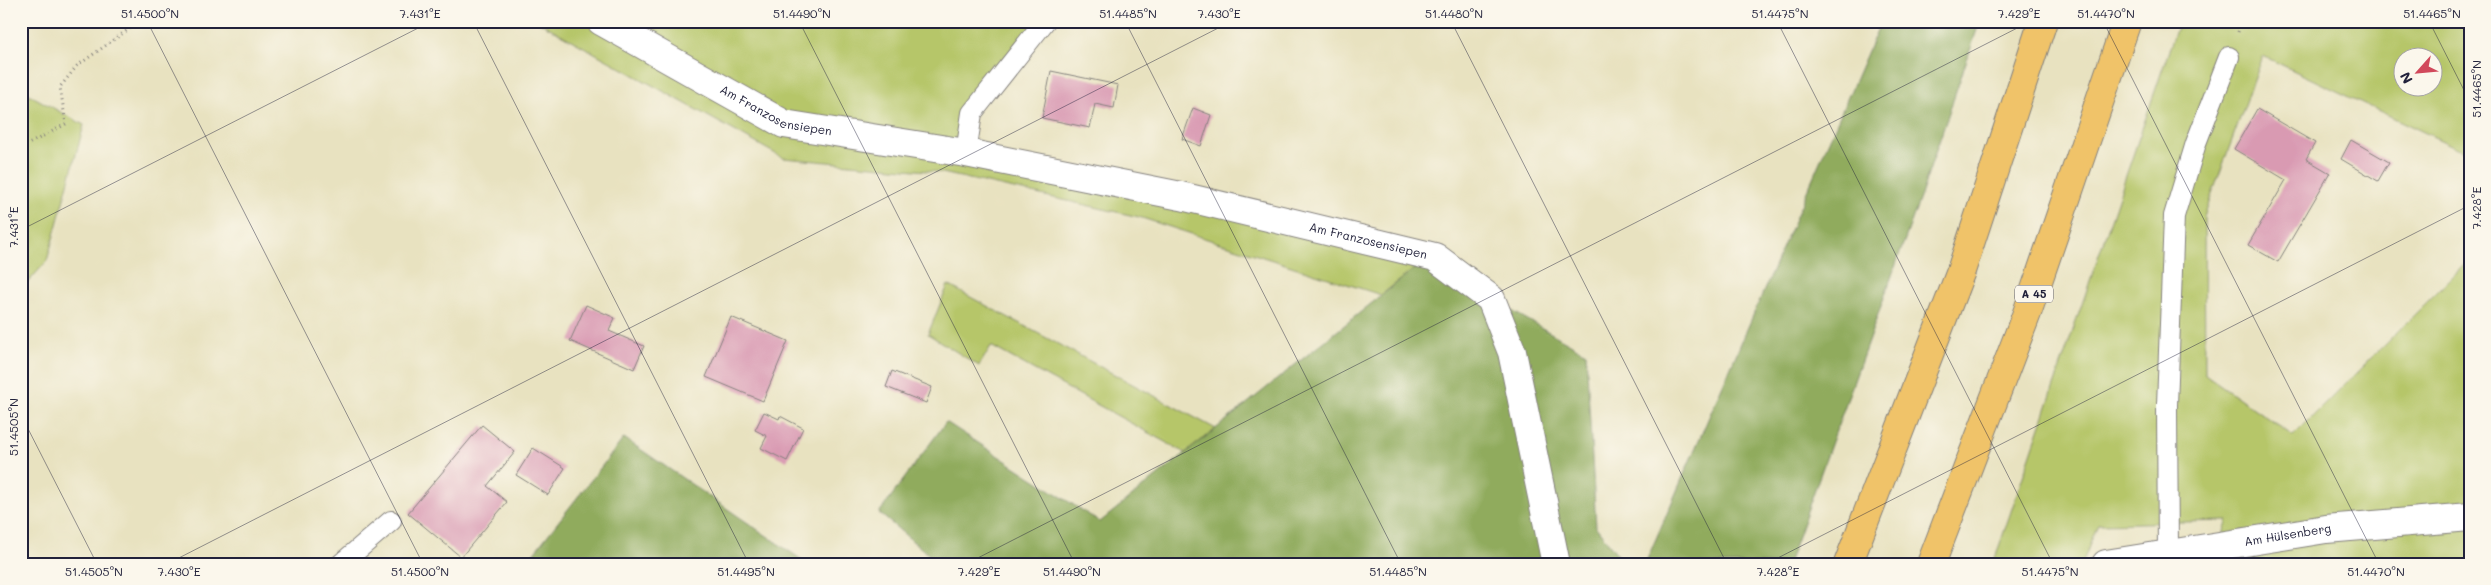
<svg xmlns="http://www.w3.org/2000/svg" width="2491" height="585" viewBox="0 0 2491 585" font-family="Mali,sans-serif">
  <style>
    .green { fill: #b6c669; stroke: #6c7452; fill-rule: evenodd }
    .forest { fill: #90ab5d; stroke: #59664c }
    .building { fill: #d99ab2 }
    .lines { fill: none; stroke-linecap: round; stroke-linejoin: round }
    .lane-casing { stroke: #85827e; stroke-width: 22 }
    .street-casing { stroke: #85827e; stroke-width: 30 }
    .highway-casing { stroke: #85827e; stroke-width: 30 }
    .path { stroke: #85827e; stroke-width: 3; stroke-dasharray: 1 4; stroke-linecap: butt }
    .lane { stroke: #fff; stroke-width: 20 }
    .street { stroke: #fff; stroke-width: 28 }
    .highway { stroke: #f0c369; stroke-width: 28 }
    .ticks { fill: none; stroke: #22223b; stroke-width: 1; stroke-opacity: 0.45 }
    .labels { text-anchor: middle; stroke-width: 4; stroke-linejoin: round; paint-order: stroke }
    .shield { fill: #fbf7ec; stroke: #636270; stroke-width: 1 }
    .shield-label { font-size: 11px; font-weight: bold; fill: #22223b }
    .street-label { font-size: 12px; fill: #22223b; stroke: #fbf7ec }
    .neatline { fill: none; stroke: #22223b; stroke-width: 2 }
    .ticks-label { font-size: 12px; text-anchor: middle; fill: #22223b }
  </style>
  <rect width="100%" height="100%" fill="#fbf7ec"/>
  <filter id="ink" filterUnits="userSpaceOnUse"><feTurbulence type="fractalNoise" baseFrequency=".02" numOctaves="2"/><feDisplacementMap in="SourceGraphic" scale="10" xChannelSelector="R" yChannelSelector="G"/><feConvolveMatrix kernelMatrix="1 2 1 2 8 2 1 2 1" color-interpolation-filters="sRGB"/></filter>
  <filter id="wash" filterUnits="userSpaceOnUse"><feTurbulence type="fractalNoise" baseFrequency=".0096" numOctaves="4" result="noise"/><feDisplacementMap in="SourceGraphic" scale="20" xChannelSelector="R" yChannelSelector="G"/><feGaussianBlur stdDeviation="1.12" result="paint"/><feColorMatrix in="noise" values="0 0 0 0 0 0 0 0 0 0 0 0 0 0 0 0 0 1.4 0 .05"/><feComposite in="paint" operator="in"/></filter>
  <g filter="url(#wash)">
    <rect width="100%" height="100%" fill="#e8e2c0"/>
    <!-- green -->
    <path class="green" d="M537 21H1045L972 113 967 153 1424 261 1381 295 1139 217 938 172 783 158Z
      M2179 21H2470V154L2263 56 2204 216 2205 374 2293 436 2470 259V564H2211L2228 521 2098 524 2082 564H1993ZM2404 58H2434V88H2404Z
      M21 90 84 125 47 261 21 290Z
      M948 285 1216 429 1185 453 991 346 979 366 928 334Z"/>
    <!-- forest -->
    <path class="forest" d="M1881 21H1980L1921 195 1788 564H1645Z
      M1424 261 1586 353 1596 527 1625 564H940L879 513 946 422 1100 522Z
      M624 438 805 562 803 564H525Z"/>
    <g id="blocks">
      <!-- building -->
      <path class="building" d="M1051 71 1118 85 1114 108 1095 104 1090 128 1042 118Z
        M1193 108 1211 115 1201 146 1182 139Z
        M2257 109 2315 143 2306 159 2330 173 2278 262 2248 245 2286 180 2234 149Z
        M2351 140 2389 162 2378 181 2341 159Z
        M586 305 615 318 609 331 644 346 634 369 570 341Z
        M731 317 788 341 763 401 706 377Z
        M892 371 932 387 926 403 886 387Z
        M764 412 779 419 780 416 803 428 787 461 761 448 767 436 755 430Z
        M482 425 515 452 487 486 507 502 461 557 408 513Z
        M533 448 565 468 548 495 516 475Z"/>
    </g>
  </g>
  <g filter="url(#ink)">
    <use href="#blocks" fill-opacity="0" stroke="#85827e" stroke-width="1"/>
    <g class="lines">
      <!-- lane casing -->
      <g class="lane-casing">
        <path id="lane" d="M966 153 972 113 1045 21
          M2168 554 2167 405 2174 216 2196 143 2229 57
          M341 564 391 521"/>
      </g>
      <!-- street casing -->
      <g class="street-casing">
        <g id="street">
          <path id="s1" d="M601 21 784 124 966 153 1181 196 1435 257 1491 299 1512 352 1556 564"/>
          <path id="s2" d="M2106 564 2326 529 2470 517"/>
        </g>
      </g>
      <!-- highway casing -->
      <g class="highway-casing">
        <path id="highway" d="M1848 564 1961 271 2043 21
          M1931 564 2027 313 2127 21"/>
      </g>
      <!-- path -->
      <path class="path" d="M2238 32 2242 21
        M21 148 66 124 60 87 77 66 140 21"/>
      <!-- lane -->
      <use href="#lane" class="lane"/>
      <!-- street -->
      <use href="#street" class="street"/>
      <!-- highway -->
      <use href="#highway" class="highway"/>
    </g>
  </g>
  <!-- ticks -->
  <path class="ticks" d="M147 21 423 564M473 21 749 564M799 21 1075 564M1125 21 1401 564M1451 21 1727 564M1777 21 2053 564M2103 21 2379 564M2429 21 2470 102M21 230 432 21M21 415 97 564M167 564 1232 21M966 564 2031 21M1766 564 2470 205"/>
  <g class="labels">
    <!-- shield labels -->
    <rect class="shield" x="2015" y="285.5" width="38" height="17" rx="4"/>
    <g class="shield-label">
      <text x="2034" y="298">A 45</text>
    </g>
    <!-- street labels -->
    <g class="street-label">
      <text dy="4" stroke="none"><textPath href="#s1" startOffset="198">Am Franzosensiepen</textPath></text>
      <text dy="4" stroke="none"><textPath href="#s1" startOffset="806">Am Franzosensiepen</textPath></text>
      <text dy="4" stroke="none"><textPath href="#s2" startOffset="184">Am Hülsenberg</textPath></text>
    </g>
  </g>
  <!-- margin -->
  <rect width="2491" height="585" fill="none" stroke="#fbf7ec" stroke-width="55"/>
  <!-- north arrow -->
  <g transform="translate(2418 72) rotate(243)"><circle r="24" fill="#fbf7ec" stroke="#a4a2a5"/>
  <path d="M0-4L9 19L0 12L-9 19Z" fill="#d1495b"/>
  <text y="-8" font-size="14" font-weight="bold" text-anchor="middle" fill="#22223b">N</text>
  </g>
  <rect x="28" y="28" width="2436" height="530" class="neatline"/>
  <g class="ticks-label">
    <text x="150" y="18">51.4500°N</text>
    <text x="420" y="18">7.431°E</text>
    <text x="802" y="18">51.4490°N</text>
    <text x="1128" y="18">51.4485°N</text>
    <text x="1219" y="18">7.430°E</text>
    <text x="1454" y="18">51.4480°N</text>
    <text x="1780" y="18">51.4475°N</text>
    <text x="2019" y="18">7.429°E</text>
    <text x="2106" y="18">51.4470°N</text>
    <text x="2432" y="18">51.4465°N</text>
    <text transform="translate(2477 89) rotate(-90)" y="4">51.4465°N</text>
    <text transform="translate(2477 208) rotate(-90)" y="4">7.428°E</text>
    <text transform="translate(14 227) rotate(-90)" y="4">7.431°E</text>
    <text transform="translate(14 427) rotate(-90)" y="4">51.4505°N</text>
    <text x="94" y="576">51.4505°N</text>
    <text x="179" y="576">7.430°E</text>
    <text x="420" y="576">51.4500°N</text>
    <text x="746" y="576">51.4495°N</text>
    <text x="979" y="576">7.429°E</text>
    <text x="1072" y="576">51.4490°N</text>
    <text x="1398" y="576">51.4485°N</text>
    <text x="1778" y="576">7.428°E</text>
    <text x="2050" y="576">51.4475°N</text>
    <text x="2376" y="576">51.4470°N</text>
  </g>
</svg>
